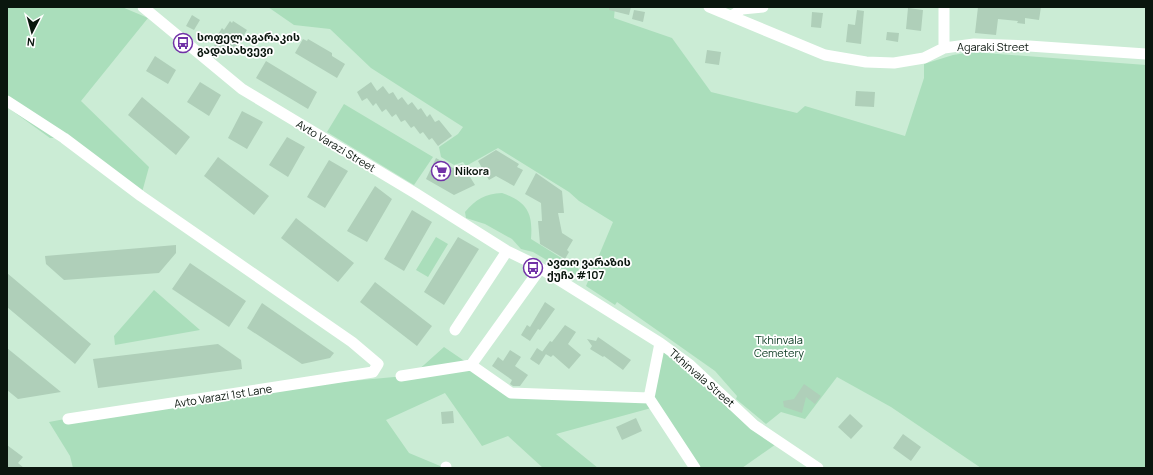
<svg xmlns="http://www.w3.org/2000/svg" width="1153" height="475" viewBox="0 0 1153 475" font-family="Manrope,'Noto Sans Georgian',sans-serif">
  <style>
    .green { fill: #aadebb }
    .building { fill: #afcfb9 }
    .lines { fill: none; stroke-linecap: round; stroke-linejoin: round }
    .minor { stroke: #fff; stroke-width: 11 }
    .labels { text-anchor: middle; stroke-width: 3.5; stroke-linejoin: round; paint-order: stroke }
    .poi-label { font-size: 11px; font-weight: bold; fill: #0a160e; stroke: #fff; text-anchor: start }
    .street-label { font-size: 11px; fill: #0a160e; stroke: #fff }
    .park-label { font-size: 11px; fill: #0b3a21; stroke: #fff }
  </style>
  <rect width="100%" height="100%" fill="#cbecd5"/>
  <!-- green -->
  <path class="green" d="M7 7H122L148 18 81 101 149 167 141 196 64 138H50L7 107Z
    M268 7H615L614 18 672 38 711 92 797 113 805 106 905 136 924 78V64L953 55 972 52 1146 65V468H981L891 407 837 377 805 419 781 412 766 424 736 399 737 396 715 371 617 302 615 305 586 286 613 222 579 201 569 192 498 148 466 166 463 162 454 165 441 157 439 147 458 134 463 127 371 68 330 29 294 25Z
    M344 104 433 157 414 185 327 132Z
    M502 193C528 202 533 214 531 239L579 269 574 276 533 252 521 249 512 239 485 224 466 218 465 212C476 199 485 194 502 193Z
    M436 237 448 244 428 277 416 270Z
    M154 290 200 330 115 345 114 336Z
    M660 343 779 442 742 468H695L655 407 556 434 598 468H543L508 436 482 446 445 393 386 420 409 453 445 468H73L70 456 49 422C166 400 286 387 405 376L415 373 444 347 511 393 649 398Z"/>
  <!-- building -->
  <path class="building" d="M609 7H631L629 15 609 10Z
    M978 7H1041L1039 20 1025 18V24L1017 23 1018 21 998 19 996 35 975 33Z
    M908 8 923 10 921 31 906 29Z
    M634 10 645 12 643 22 632 19Z
    M857 10 864 11 861 44 846 42 848 24 855 25Z
    M812 12 823 13 821 28 811 27Z
    M192 15 200 20 194 30 186 26Z
    M230 21 232 23 233 21 247 30 231 56 216 49 217 48 214 46 220 38 217 36 222 28 224 30Z
    M887 32 899 33 898 42 886 40Z
    M303 39 307 41 308 39 332 53V56L345 64 337 78 295 53Z
    M707 50 721 52 719 65 705 63Z
    M155 56 176 70 168 84 146 71Z
    M266 61 317 92 308 109 256 78Z
    M200 82 221 95 209 116 187 102Z
    M371 82 377 91 383 86 389 94 393 92 398 100 402 97 408 105 412 102 418 110 421 108 427 117 430 114 435 122 439 120 452 136 438 146 432 138 429 140 423 132 420 134 414 126 411 128 405 120 401 122 396 114 392 117 386 109 382 112 376 103 373 106 367 98 362 101 357 92Z
    M856 91 875 92 874 107 855 106Z
    M142 97 190 137 176 155 128 115Z
    M242 111 263 122 247 149 228 138Z
    M287 137 305 147 288 177 269 165Z
    M496 150 519 164 517 167 523 170 514 186 496 176 489 180 478 161Z
    M218 157 269 196 254 215 204 176Z
    M436 158 453 168 462 164 475 185 454 195 426 179Z
    M329 160 348 171 325 208 307 197Z
    M536 173 562 191 564 213H558L562 233 573 240 567 250 569 252 565 259 540 244 538 221H542L541 203 525 194Z
    M375 186 392 199 367 242 347 231Z
    M412 210 432 222 404 271 384 259Z
    M296 218 354 263 338 282 281 238Z
    M458 237 479 249 444 305 424 292Z
    M176 245V253L159 273 64 280 46 264 45 256Z
    M190 263 246 301 229 327 172 289Z
    M7 273 91 344 75 364 7 307Z
    M375 282 432 326 417 346 360 302Z
    M545 302 555 309 540 330 538 329 530 341 521 335 527 325 530 327Z
    M262 303 334 353 330 358 302 364 247 328Z
    M565 325 576 332 568 344 581 355 569 369 553 355 551 357 542 352 550 341 552 342Z
    M598 337 631 360 623 370 604 356 603 357 590 349 592 346 587 339 596 341Z
    M218 344 241 360 242 369 98 388 93 359Z
    M7 348 61 392 18 399 7 390Z
    M537 348 546 354 539 365 530 359Z
    M510 350 521 357 515 366 528 375 520 386H513L510 384 512 380 492 366 498 357 503 361Z
    M804 384 821 396 815 404 806 397 802 413 784 407 783 401 794 399Z
    M453 411 454 423 442 424 441 412Z
    M850 414 863 426 851 439 838 427Z
    M636 418 642 431 622 440 616 427Z
    M903 434 921 447 911 461 893 448Z
    M7 445 23 457 18 463 24 468H7Z"/>
  <g class="lines">
    <!-- minor -->
    <path class="minor" d="M143 7 242 89 415 193 507 251 532 263 660 343 690 365 754 425 818 468
      M709 7 825 55 866 62 894 63 924 58 944 48 974 44 1029 46 1146 54
      M944 7V48
      M733 15 742 9 763 7
      M7 101 64 138 141 196 352 342 378 364 373 372 68 419
      M455 330 507 251
      M660 343 649 398 695 468
      M471 365 511 393 649 398
      M401 376 471 365 540 269
      M446 467V468"/>
  </g>
  <!-- icons -->
  <defs>
    <g id="bus-ring" transform="scale(1)"><circle r="9.5" fill="#fff" stroke="#7132a7" stroke-width="1.5"/><path d="M-5-6H5V4H4V6H2V4H-2V6H-4V4H-5ZM-3.5-4V0h7V-4ZM-3.5 1.2v1.5H-2V1.2ZM2 1.2v1.5H3.5V1.2Z" fill="#7132a7"/></g>
    <g id="supermarket-ring" transform="scale(1)"><circle r="9.5" fill="#fff" stroke="#7132a7" stroke-width="1.5"/><path d="M-6-5.5h2.5l.6 2H6L4.5 2H-2.5L-4.4-4H-6ZM-1.5 3.2a1.3 1.3 0 1 0 .1 0ZM3 3.2a1.3 1.3 0 1 0 .1 0Z" fill="#7132a7"/></g>
  </defs>
  <g fill-rule="evenodd">
    <use href="#bus-ring" x="183" y="43"/>
    <use href="#supermarket-ring" x="441" y="171"/>
    <use href="#bus-ring" x="533" y="268"/>
  </g>
  <g class="labels">
    <!-- poi labels -->
    <g class="poi-label">
      <text x="197" y="41">სოფელ აგარაკის<tspan x="197" dy="13">გადასახვევი</tspan></text>
      <text x="455" y="175">Nikora</text>
      <text x="547" y="266">ავთო ვარაზის<tspan x="547" dy="13">ქუჩა #107</tspan></text>
    </g>
    <!-- street labels -->
    <g class="street-label">
      <text x="993" y="51">Agaraki Street</text>
      <text transform="translate(336 146) rotate(31)" y="4">Avto Varazi Street</text>
      <text transform="translate(702 378) rotate(41)" y="4">Tkhinvala Street</text>
      <text transform="translate(223 396) rotate(-9)" y="4">Avto Varazi 1st Lane</text>
    </g>
    <!-- park labels -->
    <g class="park-label">
      <text x="779" y="344">Tkhinvala<tspan x="779" dy="13">Cemetery</tspan></text>
    </g>
  </g>
  <!-- border -->
  <rect width="1153" height="475" fill="none" stroke="#0a160e" stroke-width="16"/>
  <!-- north arrow -->
  <g transform="translate(32 32) rotate(186)" stroke="#ffffff" stroke-width="3" paint-order="stroke">
  <path d="M0-3L7 15L0 10L-7 15Z" fill="#0a160e"/>
  <text y="-6" font-size="11" font-weight="bold" text-anchor="middle" fill="#0a160e">N</text>
  </g>
</svg>
